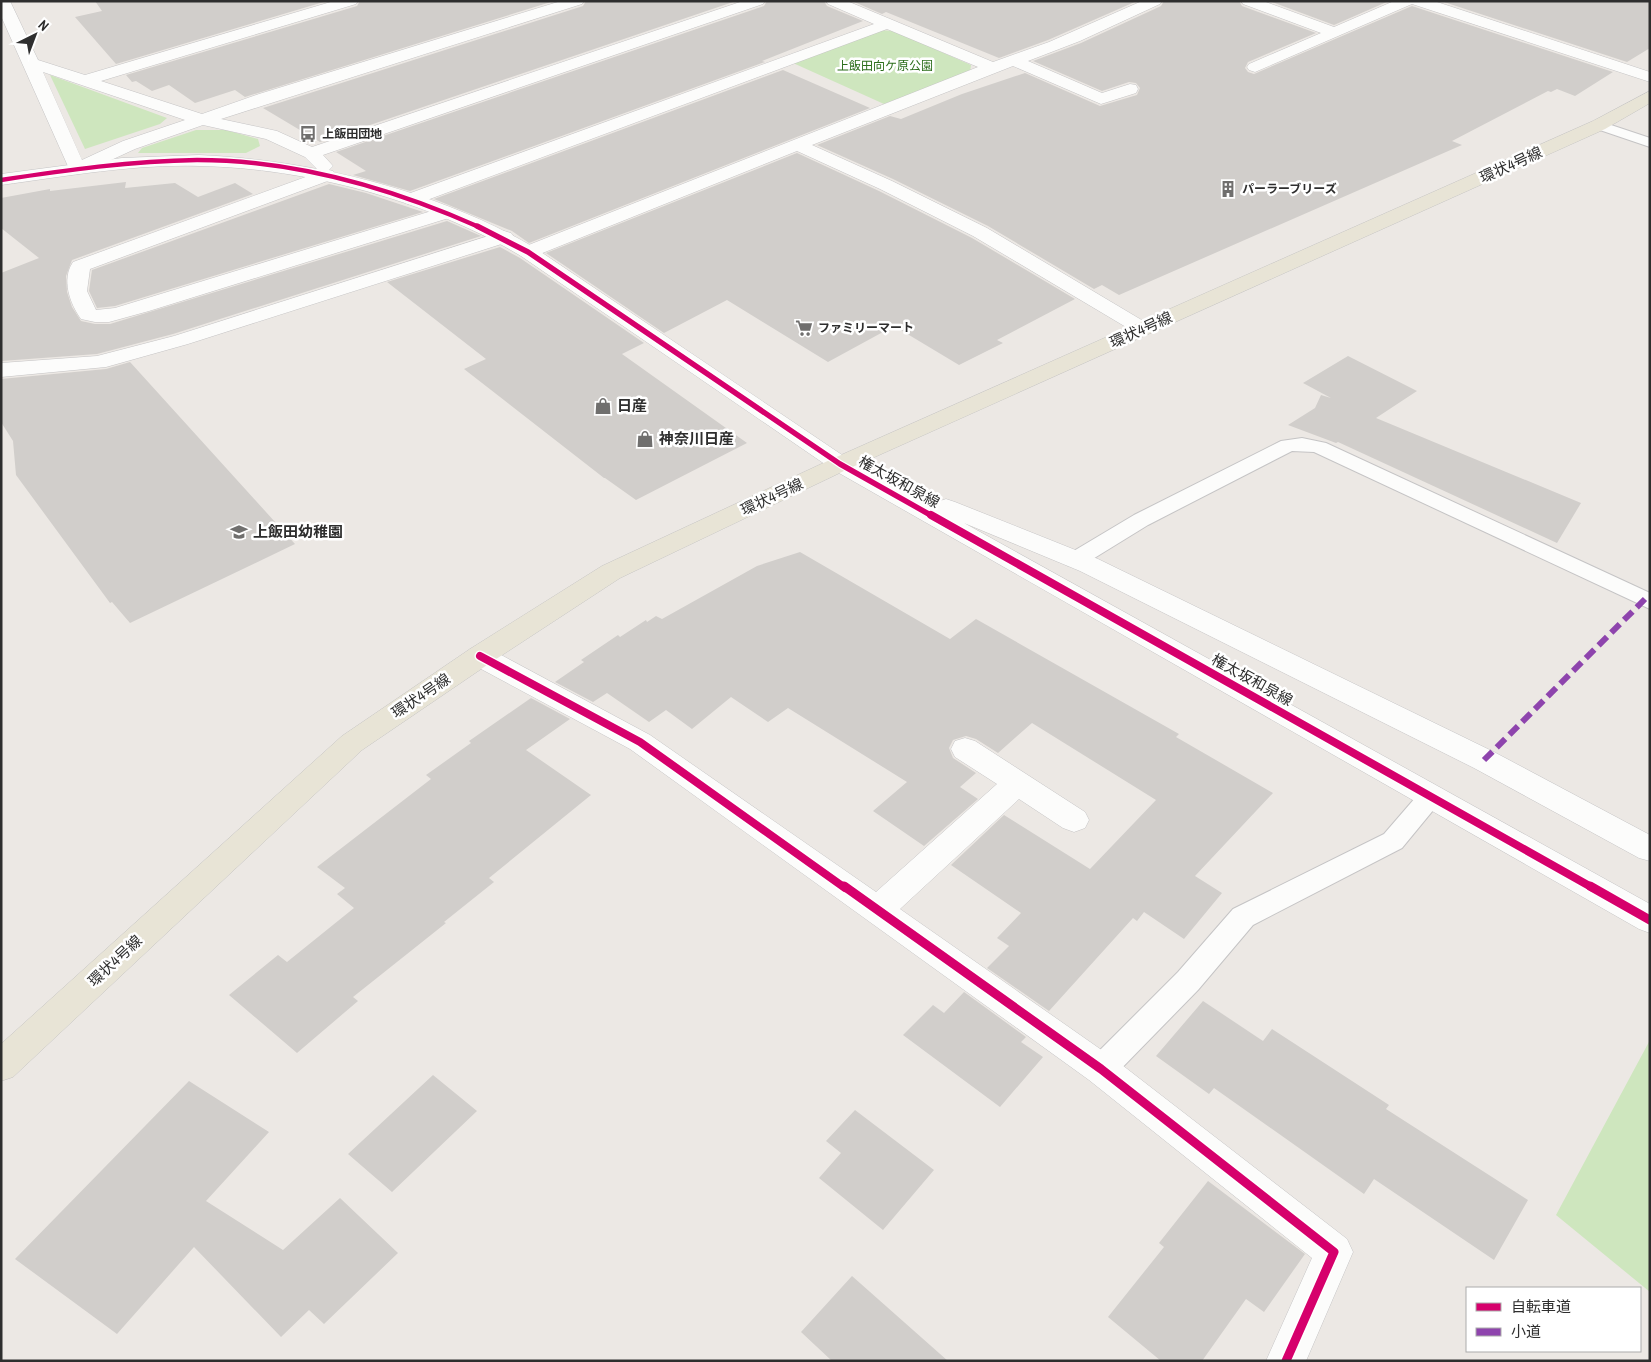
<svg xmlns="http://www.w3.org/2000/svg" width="1651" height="1362" viewBox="0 0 1651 1362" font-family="'Archivo Narrow','Noto Sans JP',sans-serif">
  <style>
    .green { fill: #cee6be }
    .building { fill: #d1cecb }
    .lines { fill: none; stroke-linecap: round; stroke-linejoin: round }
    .service-casing { stroke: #c5c4c5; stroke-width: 2 }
    .minor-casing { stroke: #c5c4c5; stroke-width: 1 }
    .tertiary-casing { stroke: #c5c4c5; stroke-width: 1 }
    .primary-casing { stroke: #c6c5c4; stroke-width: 1 }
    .service { fill: #fcfcfb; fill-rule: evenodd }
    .minor { fill: #fcfcfb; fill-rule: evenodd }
    .tertiary { fill: #fcfcfb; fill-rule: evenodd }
    .primary { fill: #e8e4d6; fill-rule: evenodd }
    .quiet { stroke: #8e44ad; stroke-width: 6; stroke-dasharray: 12 6; stroke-linecap: butt }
    .cycleway-far3-casing { stroke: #fff; stroke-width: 6 }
    .cycleway-far2-casing { stroke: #fff; stroke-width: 8 }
    .cycleway-far1-casing { stroke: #fff; stroke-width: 11 }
    .cycleway-casing { stroke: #fff; stroke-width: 12 }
    .cycleway-far3 { stroke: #d6006c; stroke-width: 4.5 }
    .cycleway-far2 { stroke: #d6006c; stroke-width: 5.5 }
    .cycleway-far1 { stroke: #d6006c; stroke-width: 8 }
    .cycleway { stroke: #d6006c; stroke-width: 9 }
    .labels { text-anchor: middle; stroke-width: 5; stroke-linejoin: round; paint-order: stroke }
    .far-park-label { font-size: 12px; fill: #2c6e1b; stroke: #fff }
    .far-poi-label { font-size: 12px; font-weight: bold; fill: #2e2e2e; stroke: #fff; text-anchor: start }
    .street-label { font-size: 15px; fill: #2e2e2e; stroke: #fff }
    .poi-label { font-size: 15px; font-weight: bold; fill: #2e2e2e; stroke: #fff; text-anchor: start }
  </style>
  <rect width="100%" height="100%" fill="#ece8e4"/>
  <!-- green -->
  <path class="green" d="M878 30 894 31 971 65 970 72 884 104 793 63Z
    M50 75 167 118 160 124 85 149Z
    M196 130H226L258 139 260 146 246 153H138L142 148Z
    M1650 1040V1292L1556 1215Z"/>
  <!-- building -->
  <path class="building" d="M95 1H327L116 64 75 17 102 11Z
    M360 1H554L245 97 235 90 195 103 169 85 152 91 136 81 132 82 126 75 357 6Z
    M586 1H736L320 142 263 108 583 6Z
    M767 1H824L827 6 863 21 762 61 765 62 410 191 353 175 366 171 336 152 764 6Z
    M852 1H1137L1048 40 999 58 886 12 882 14Z
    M1164 1H1239L1242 6 1316 33 1248 62 1245 68 1248 72 1254 74 1412 6 1613 72 1575 96 1557 89 1551 92 1548 91 1452 141 1462 145 1119 295 1102 285 1094 289 988 226 893 179 817 145 890 116 901 119 962 94 1025 73 1100 106 1137 95 1140 88 1136 83 1129 82 1102 91 1033 61 1081 43 1161 6Z
    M1269 1H1389L1334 25Z
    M1441 1H1650V48L1627 62Z
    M783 70 870 108 529 243 512 231 434 199Z
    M797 153 879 191 972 238 1075 299 997 340 1003 343 959 365 894 326 828 362 727 300 664 333 546 253Z
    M126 182 125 188 175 183 198 197 235 183 253 194 72 260 66 276 67 292 72 307 81 321 95 324H110L447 221 481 236 173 334 97 354 1 361V273L39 258 1 228V198L50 189V191Z
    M329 184 366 193 423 212 115 306 97 308 89 291 92 270Z
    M500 247 520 258 644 343 622 354 747 443 636 500 605 478H604L464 369 486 359 387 282Z
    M1348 356 1417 391 1376 418 1581 503 1557 543 1338 442 1336 443 1288 425 1315 408 1321 395 1331 398 1303 383Z
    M130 362 295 544 130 623 112 602 110 603 16 475 13 441 1 422V379L106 369Z
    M800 552 950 639 976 619 1179 734 1176 737 1273 793 1195 876 1222 893 1184 939 1144 912 1137 921 1133 918 1049 1011 987 968 1009 946 997 938 1021 913 951 865 1004 815 1090 869 1156 800 1032 723 998 753 976 739 966 736 953 740 949 748 953 758 976 773 960 787 978 799 924 846 873 811 907 782 788 708 768 722 731 697 692 729 666 710 649 722 607 693 593 702 555 682 584 662 581 660 618 635 620 637 646 620 647 622 656 616 662 619 757 566Z
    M531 698 570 719 526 750 591 795 489 878 494 882 444 922 446 923 353 997 358 1001 297 1053 229 995 278 955 287 962 354 908 337 894 345 888 317 867 431 779 426 775 471 743 469 741Z
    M964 992 1026 1037 1021 1042 1043 1057 1000 1107 903 1035 933 1005 944 1013Z
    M1203 1001 1263 1041 1272 1029 1389 1105 1386 1109 1528 1200 1494 1260 1374 1179 1364 1194 1214 1088 1209 1094 1156 1056Z
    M433 1075 477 1111 392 1192 348 1154Z
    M189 1081 269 1132 206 1201 283 1250 340 1198 398 1253 324 1324 309 1310 281 1337 194 1247 117 1334 15 1259Z
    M855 1110 934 1170 883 1230 819 1178 841 1153 826 1141Z
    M1208 1181 1305 1254 1264 1312 1246 1299 1202 1361H1161L1108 1317 1164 1247 1159 1243Z
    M852 1276 948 1361H832L801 1332Z"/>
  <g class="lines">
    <!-- service casing -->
    <g class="service-casing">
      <path id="service" d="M1599 121 1650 138V147L1594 128 1592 125 1594 122Z
        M1302 438 1326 443 1650 593V609L1314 452 1292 451 1148 525 1083 565 1075 567 1067 565 1064 560 1067 555 1134 515 1281 441Z
        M1431 787 1440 790 1444 797 1402 848 1253 925 1198 990 1112 1078 1101 1082 1090 1078 1086 1069 1090 1060 1178 972 1233 909 1384 834 1422 790Z"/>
    </g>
    <!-- minor casing -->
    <g class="minor-casing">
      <path id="minor" d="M1 1H10L38 60 85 75 334 1H358L356 4 101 81 202 114 259 94 561 1H584L582 4 221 119 277 131 312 147 743 1H765L763 4 323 155 333 166 329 170 333 171 336 175 333 179 90 269 87 291 96 310 115 308 438 209 445 207 452 209 454 213 452 217 149 311 109 322H95L81 319C70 304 61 279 73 262L322 171 318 170 305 157 266 139 203 125 135 149 83 173 77 174 71 173 1 16ZM43 72 185 120 123 141 82 160Z
        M826 1H847L993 62 1049 42 1142 1H1162L1160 4 1080 41 1028 61 1102 93 1130 84 1136 85 1138 89 1136 93 1101 104 1013 66 812 145 892 181 987 228 1150 325 1153 329 1150 333 1143 335 1136 333 973 236 880 189 797 151 535 256 528 258 521 256 518 252 521 248 978 67 887 29 419 203 412 205 405 203 403 199 405 195 874 24 828 4Z
        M1241 1H1263L1334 27 1394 1H1434L1650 72V82L1412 4 1255 72 1249 70 1247 67 1249 64 1321 33 1243 4Z
        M504 231 511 233 514 237 511 241 188 344 106 367 1 377V363L97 356 174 336Z
        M480 647 490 649 650 735 876 892 997 784 955 757 951 749 955 741 965 738 975 741 1085 812 1089 820 1085 828 1074 832 1063 828 1019 799 900 909 1113 1058 1347 1239 1353 1252 1306 1361H1266L1312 1258 1089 1080 630 749 470 663 466 656 470 649Z"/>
    </g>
    <!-- tertiary casing -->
    <g class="tertiary-casing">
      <path id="tertiary" d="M199 155C311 160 437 190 535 248L848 459 934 507 937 502 946 499 955 502 1098 559 1494 752 1650 835V861L1639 858 1474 768 1080 571 964 523 1650 904V933L1639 929 832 469 521 256C430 201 307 168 200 166 134 164 67 176 1 185V174L122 158Z"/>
    </g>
    <!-- primary casing -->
    <g class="primary-casing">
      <path id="primary" d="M1650 91V103L1605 129 848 469 620 578 490 663 362 750 13 1077 1 1081V1044L342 736 470 649 602 566 832 459 1593 121Z"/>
    </g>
    <!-- service -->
    <use href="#service" class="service"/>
    <!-- minor -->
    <use href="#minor" class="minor"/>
    <!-- tertiary -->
    <use href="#tertiary" class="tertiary"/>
    <!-- primary -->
    <use href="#primary" class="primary"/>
    <!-- quiet -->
    <path class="quiet" d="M1484 760 1645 599"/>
    <!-- cycleway-far3 casing -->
    <g class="cycleway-far3-casing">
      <path id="cycleway-far3" d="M1 180C66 170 131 161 197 160 294 160 391 188 479 227"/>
    </g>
    <!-- cycleway-far2 casing -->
    <g class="cycleway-far2-casing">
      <path id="cycleway-far2" d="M477 226 528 252 840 464 934 517"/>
    </g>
    <!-- cycleway-far1 casing -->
    <g class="cycleway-far1-casing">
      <path id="cycleway-far1" d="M931 515 1593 888
        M480 656 640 742 845 888"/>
    </g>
    <!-- cycleway casing -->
    <g class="cycleway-casing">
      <path id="cycleway" d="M844 886 1101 1069 1334 1252 1286 1361
        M1590 886 1650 920"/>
    </g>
    <!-- cycleway-far3 -->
    <use href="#cycleway-far3" class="cycleway-far3"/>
    <!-- cycleway-far2 -->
    <use href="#cycleway-far2" class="cycleway-far2"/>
    <!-- cycleway-far1 -->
    <use href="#cycleway-far1" class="cycleway-far1"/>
    <!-- cycleway -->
    <use href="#cycleway" class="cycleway"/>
  </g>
  <!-- icons -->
  <defs>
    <g id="bus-bare" transform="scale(1.35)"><path d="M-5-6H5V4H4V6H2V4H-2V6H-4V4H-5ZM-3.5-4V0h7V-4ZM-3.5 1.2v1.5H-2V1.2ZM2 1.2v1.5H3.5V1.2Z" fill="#706f6e" stroke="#fff" stroke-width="2.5" paint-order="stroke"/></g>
    <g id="building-bare" transform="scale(1.35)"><path d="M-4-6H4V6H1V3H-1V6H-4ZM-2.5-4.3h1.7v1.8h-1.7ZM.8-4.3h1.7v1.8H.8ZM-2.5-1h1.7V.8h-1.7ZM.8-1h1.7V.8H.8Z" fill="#706f6e" stroke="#fff" stroke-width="2.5" paint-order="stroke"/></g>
    <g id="supermarket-bare" transform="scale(1.35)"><path d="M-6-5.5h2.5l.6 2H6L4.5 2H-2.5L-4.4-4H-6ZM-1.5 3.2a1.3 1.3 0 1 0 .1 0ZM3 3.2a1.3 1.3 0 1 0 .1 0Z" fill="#706f6e" stroke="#fff" stroke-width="2.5" paint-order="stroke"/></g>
    <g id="shop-bare" transform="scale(1.35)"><path d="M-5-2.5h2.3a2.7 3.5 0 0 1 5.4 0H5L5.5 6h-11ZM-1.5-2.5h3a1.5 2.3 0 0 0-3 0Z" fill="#706f6e" stroke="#fff" stroke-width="2.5" paint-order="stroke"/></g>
    <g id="school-bare" transform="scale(1.35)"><path d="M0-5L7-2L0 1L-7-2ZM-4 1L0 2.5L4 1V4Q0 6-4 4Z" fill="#706f6e" stroke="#fff" stroke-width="2.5" paint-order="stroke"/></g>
  </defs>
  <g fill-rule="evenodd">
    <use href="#bus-bare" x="308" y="134"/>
    <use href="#building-bare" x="1228" y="189"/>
    <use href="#supermarket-bare" x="804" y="328"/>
    <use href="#shop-bare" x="603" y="406"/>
    <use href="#shop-bare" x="645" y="439"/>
    <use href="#school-bare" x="239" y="532"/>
  </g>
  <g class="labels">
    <!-- far-park labels -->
    <g class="far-park-label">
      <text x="885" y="70">上飯田向ケ原公園</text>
    </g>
    <!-- far-poi labels -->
    <g class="far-poi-label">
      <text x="322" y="138">上飯田団地</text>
      <text x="1242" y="193">パーラーブリーズ</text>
      <text x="818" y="332">ファミリーマート</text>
    </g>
    <!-- street labels -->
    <g class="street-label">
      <text transform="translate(1511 165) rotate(-24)" y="5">環状4号線</text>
      <text transform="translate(1141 330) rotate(-24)" y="5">環状4号線</text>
      <text transform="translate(899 482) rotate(29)" y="5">権太坂和泉線</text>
      <text transform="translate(772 497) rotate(-25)" y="5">環状4号線</text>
      <text transform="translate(1252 680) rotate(29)" y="5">権太坂和泉線</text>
      <text transform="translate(421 696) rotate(-34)" y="5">環状4号線</text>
      <text transform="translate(115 961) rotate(-43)" y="5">環状4号線</text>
    </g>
    <!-- poi labels -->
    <g class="poi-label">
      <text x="617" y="411">日産</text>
      <text x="659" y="444">神奈川日産</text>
      <text x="253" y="537">上飯田幼稚園</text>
    </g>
  </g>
  <!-- border -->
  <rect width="1651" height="1362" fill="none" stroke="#2e2e2e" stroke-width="5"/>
  <!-- legend -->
  <rect x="1466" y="1287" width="175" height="65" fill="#ffffff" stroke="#ababab"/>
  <rect x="1476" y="1303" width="25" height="8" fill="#d6006c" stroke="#ababab"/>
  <text x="1511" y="1312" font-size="15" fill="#2e2e2e">自転車道</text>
  <rect x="1476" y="1328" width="25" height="8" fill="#8e44ad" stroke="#ababab"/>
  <text x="1511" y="1337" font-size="15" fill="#2e2e2e">小道</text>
  <!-- north arrow -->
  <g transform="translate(35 35) rotate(42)" stroke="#ffffff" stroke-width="4" paint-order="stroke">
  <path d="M0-4L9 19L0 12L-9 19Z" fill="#2e2e2e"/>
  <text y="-8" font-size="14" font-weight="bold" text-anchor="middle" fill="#2e2e2e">N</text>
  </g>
</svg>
